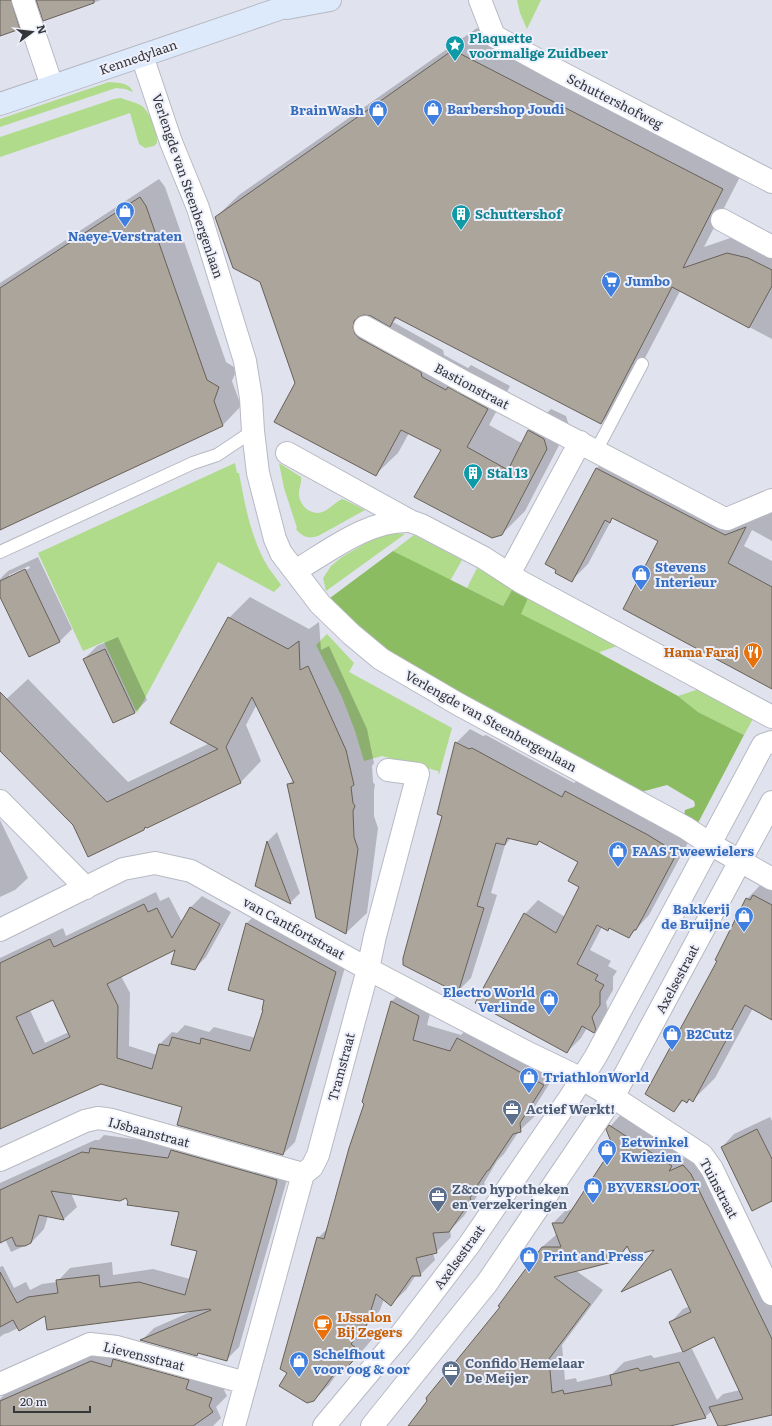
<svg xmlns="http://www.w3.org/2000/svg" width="772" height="1426" viewBox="0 0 772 1426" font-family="Literata,serif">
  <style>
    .green { fill: #afdb8b }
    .forest { fill: #8cbc62 }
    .shadow { fill: #0003; fill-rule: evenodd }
    .building { fill: #aca59c; stroke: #676159; fill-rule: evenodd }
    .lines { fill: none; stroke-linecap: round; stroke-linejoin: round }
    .service-casing { stroke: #b7b9c3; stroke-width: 14 }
    .minor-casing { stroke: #b7b9c3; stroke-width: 24 }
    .tertiary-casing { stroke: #b7b9c3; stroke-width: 24 }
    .secondary-casing { stroke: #b7b9c3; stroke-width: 24 }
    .service { stroke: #fff; stroke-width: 12 }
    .minor { stroke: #fff; stroke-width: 22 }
    .tertiary { stroke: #fff; stroke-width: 22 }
    .secondary { stroke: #dceafc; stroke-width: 22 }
    .labels { text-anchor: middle; stroke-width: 4; stroke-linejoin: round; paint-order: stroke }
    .culture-label { font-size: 13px; font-weight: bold; fill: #0d838f; stroke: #edeffa; text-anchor: start }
    .street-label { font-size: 13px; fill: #35363a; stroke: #edeffa }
    .shop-label { font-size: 13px; font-weight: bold; fill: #366cbe; stroke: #edeffa; text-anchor: start }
    .food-label { font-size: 13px; font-weight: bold; fill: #c56008; stroke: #edeffa; text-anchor: end }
    .service-label { font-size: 13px; font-weight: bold; fill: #4e5e75; stroke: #edeffa; text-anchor: start }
  </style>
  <rect width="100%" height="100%" fill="#e0e2ed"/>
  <!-- green -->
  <path class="green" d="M517 0H541L527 29 520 13Z
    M109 82C118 83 129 82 133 92L125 89 116 88 0 127V119Z
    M121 98C128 101 136 102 142 106 150 112 158 133 157 143L154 146 145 148 139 144 130 113 0 157V137L114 99Z
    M235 463 237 473H239C245 505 251 539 268 567 272 573 277 579 281 585L274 592 218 562 137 713 104 642 83 651 38 553Z
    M279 463 301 477C302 484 298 490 299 496 300 501 303 507 308 510 323 519 330 505 342 499L345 500 365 510 318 536C309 539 302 537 296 529L297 528 284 488Z
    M395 533 405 534 326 591 323 578 331 566 342 557 380 535Z
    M414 535 462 560 450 581 393 551Z
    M477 568 513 588 503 606 467 588Z
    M529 596 617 646 600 652 601 654 520 614Z
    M327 634 354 663 349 672 452 728 439 775 438 771 382 756 364 761 355 731 342 697 316 645Z
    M702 688 754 717 744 735 698 712 678 696Z"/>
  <!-- forest -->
  <path class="forest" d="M393 551 503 606 513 588 529 596 521 614 601 654 678 696 698 712 744 735 698 823 684 816 685 810 694 807 695 805 694 801 667 785 641 792 473 701 379 646 355 625 330 598Z"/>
  <!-- shadow -->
  <path class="shadow" d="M0 0H101L44 20 40 8 19 28 0 35Z
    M477 28 745 167 704 247 751 231 772 236V339L680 291 623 400 601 423 398 317 393 322 443 350 444 355 468 368 471 365 510 386 489 425 523 444 529 431 551 409 566 416 569 426 525 511 502 534 442 450 409 433 398 453 375 475 296 383 261 281 216 217 239 195Z
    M159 179 165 187 226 362 237 369 232 381 241 406 223 425 0 529V283Z
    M613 452 742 519 772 508V541L752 530 744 546 772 561V688L659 541 613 517 588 564 572 580 558 570 546 564 597 468Z
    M38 557 72 629 60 641 0 594V579L8 571ZM29 566 30 568 9 578V575Z
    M250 597 309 629 319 622 321 650 329 646 367 729 374 763 372 766 373 782 375 785 374 790V816L378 828 367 913 346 933 288 785 294 779 257 704 246 725 261 761 241 782 146 826 143 829 73 824 0 749V705L28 679 128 782 210 743 229 618Z
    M118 637 147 700 135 712 114 722 84 659 97 646Z
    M470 729 483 736 486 735 574 783 580 778 690 839 649 915 629 937 610 928 608 930 602 927 590 950 611 961 608 966 617 971 613 977V990L606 1002 609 1015 594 1032 587 1028 581 1038 567 1052 525 914 538 900 565 917 580 886 579 862 540 840 536 844 511 838 505 845 491 893 497 895 471 978 457 992 444 815 456 743Z
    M0 820 28 878 15 890 0 897Z
    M277 832 300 893 290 903 257 885 268 841Z
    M769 876 772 877V1019L753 1008 715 1078 693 1100 690 1099 687 1102 684 1100 673 1111 718 960 747 899Z
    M156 892 160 901 169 897 182 922 190 908 202 896 231 912 206 957 194 969 176 948 121 976 130 993 129 1046 157 1055 160 1044 172 1032 177 1033 185 1025 209 1032 214 1027 256 1038 264 1010 266 999 246 924 258 912 347 960 295 1142 283 1154 178 1125 183 1106 101 1083 0 1128V958L63 928 66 936ZM54 999 69 1032 45 1043 30 1010Z
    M406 987 433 1002 427 1025 461 1035 472 1023 558 1070 534 1108 535 1116 519 1131 504 1154 497 1161 484 1183 485 1184 464 1216 450 1230 451 1237 436 1252 433 1253 435 1260 420 1275H416L406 1290 391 1304 384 1299 380 1310 365 1328 375 1336 356 1358 339 1371 329 1385 314 1400 288 1373 318 1238 329 1227 365 1104 392 1001Z
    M623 1112 685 1153 680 1160 696 1152 772 1300V1413L712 1411 705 1417 675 1424 673 1426H408L415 1418 501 1307 542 1247 557 1234 553 1223 566 1210H572L614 1147 608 1129ZM628 1247 657 1248 672 1268 690 1306 683 1309 670 1323 684 1351 654 1358 651 1355 624 1362 612 1374 577 1382 576 1378 565 1380 562 1345 603 1290 575 1270 615 1260ZM715 1336 740 1390 723 1394 717 1400 692 1349 685 1350Z
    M770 1117 772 1121V1200L722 1147 734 1134Z
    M104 1135 177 1145 290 1169 239 1347 226 1360 200 1352 197 1355 142 1340 154 1328 195 1310 46 1314 8 1333 4 1334 0 1337V1267L3 1266 14 1288 26 1282 30 1290 42 1284 57 1282 70 1268 112 1262 113 1275 153 1269 190 1279 198 1250 181 1211 129 1202 127 1197 71 1193 77 1207 64 1219 48 1216 44 1229 31 1243 11 1252 0 1228V1183L95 1140H99Z
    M107 1347 227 1382 224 1390 227 1396 216 1407 221 1418 213 1426H5L0 1417V1399L9 1389Z"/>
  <!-- building -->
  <path class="building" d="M0 0H11L20 29 0 36Z
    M36 0H94V3L43 21Z
    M453 50 723 189 683 268 727 253 748 258 772 270V286L749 328 672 287 601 424 395 317 390 327 371 316 364 315 358 317 354 321 353 328 355 334 359 338 421 372 422 377 446 390 448 387 488 409 467 447 508 470 528 430 544 439 547 449 502 535 492 538 414 497 441 450 401 430 376 476 274 422 295 383 260 282 233 268 215 217Z
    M140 197 146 206 207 380 219 387 214 401 223 426 0 530V288Z
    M596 468 725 535 746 527 728 563 772 587V689L623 609 658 541 612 518 610 523 605 520 572 582 555 573 556 570 545 564Z
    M25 569 60 642 29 657 0 597V581Z
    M228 617 288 649 299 641 300 670 308 666 346 750 354 785 351 787 353 803 355 806 353 811 354 837 358 849 346 934 316 918 287 784 294 783 252 697 226 747 241 783 147 828 145 827 144 830 88 857 73 825 0 751V692L107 802 218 749 170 723Z
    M105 649 135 713 113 723 83 659Z
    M455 742 469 749 472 748 562 797 565 791 648 835 677 853 636 930H634L629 938 609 928 608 931 597 925 577 964 598 975 595 980 604 985 600 992V1005L592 1017 596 1030 594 1033 582 1026 567 1053 475 1003 524 913 556 933 579 887 568 881 578 862 539 841 537 845 507 838 505 845 496 843 477 906 484 908 458 993 403 965V958L442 816 437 814Z
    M267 841 291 904 255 886Z
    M753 895 772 905V1020L745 1005 693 1102 689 1099 687 1103 682 1100 674 1112 645 1094 717 961 715 960 746 898 750 900Z
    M144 904 148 912 157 908 172 938 190 907 220 924 195 970 171 964 175 950 107 984 118 1006 117 1058 152 1069 159 1044 169 1046 172 1037 200 1044 201 1038 250 1051 263 1010H262L264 1000 228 990 246 923 336 972 283 1155 177 1125 182 1107 101 1084 0 1129V963L50 939 54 947ZM53 1000 70 1037 33 1054 16 1017Z
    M391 1001 419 1016 413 1040 450 1051 457 1038 544 1085 520 1123 521 1132 513 1134 489 1170 487 1171 477 1186 470 1198 471 1200 449 1232 433 1233 437 1253 416 1258 421 1276H412L391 1306 376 1294 366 1326 351 1344 361 1352 341 1374 337 1370 314 1401 307 1403 279 1386 287 1373 280 1369 317 1237 324 1239 349 1148 364 1104 362 1102Z
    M609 1125 672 1166 669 1171 683 1165 691 1174 772 1339V1415L723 1426H718L709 1407 743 1399 714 1337 683 1352 669 1322 691 1312 671 1269 621 1292 654 1250 632 1256 627 1246 616 1261 554 1277 590 1304 549 1359 552 1393 563 1390 564 1394 612 1385 610 1375 638 1368 640 1371 679 1362 706 1418 670 1426H408L427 1401 426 1398 500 1307 498 1306 542 1247H561L552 1223H563L613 1147 606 1129Z
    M757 1129 772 1159V1201L752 1211 721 1147Z
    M90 1148 168 1158 171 1150 277 1180 276 1182H277L227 1361 198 1353 197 1356 140 1340 211 1310 210 1309 47 1330 45 1316 19 1331 13 1320 0 1327V1272L17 1303 28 1297 58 1293 56 1280 99 1275 100 1287 139 1282 185 1295 197 1251 171 1245 179 1212 127 1205 128 1202 126 1198 120 1201 51 1191 64 1220 39 1215 31 1243 25 1246H16L12 1237 0 1243V1190L82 1152 89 1153Z
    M113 1359 189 1380 186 1389 212 1398 209 1406 213 1412 193 1426H0V1401L91 1361 111 1367Z"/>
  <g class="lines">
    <!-- service casing -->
    <g class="service-casing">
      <path id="service" d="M596 451 642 364
        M0 552 193 463 217 455 253 431"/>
    </g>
    <!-- minor casing -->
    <g class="minor-casing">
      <path id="minor" d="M23 0 52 86
        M142 56 171 142 198 208 245 361 251 398 253 431 258 473 275 539 281 553 320 604 351 634 381 659 458 704 686 828 710 844 772 879
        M722 220 772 247
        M365 327 466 383 723 518 727 519 772 500
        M287 453 410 521 421 525 484 558 521 582 772 717
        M295 571C329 551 369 519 410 521
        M509 574 580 442
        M0 801 86 888
        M0 930 123 869 155 863 191 871 368 969 528 1053 582 1079 613 1097 702 1155 712 1169 772 1294
        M0 1160 85 1121 98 1118 112 1120 303 1174
        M0 1384 90 1344 117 1347 246 1383
        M234 1426 303 1174 312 1167 318 1155 368 969 375 936 418 774 388 770"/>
    </g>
    <!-- tertiary casing -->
    <g class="tertiary-casing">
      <path id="tertiary" d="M480 0 494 36 558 71 772 182
        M324 1426 402 1333 469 1245 571 1096 596 1056 763 745 772 742
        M372 1426 487 1283 613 1097 772 802"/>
    </g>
    <!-- secondary casing -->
    <g class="secondary-casing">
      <path id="secondary" d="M287 8 330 0
        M0 104 276 10 300 0"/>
    </g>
    <!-- service -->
    <use href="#service" class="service"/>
    <!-- minor -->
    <use href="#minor" class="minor"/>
    <!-- tertiary -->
    <use href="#tertiary" class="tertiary"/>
    <!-- secondary -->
    <use href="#secondary" class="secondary"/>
  </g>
  <!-- icons -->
  <defs>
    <g id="sight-pin" transform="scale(1)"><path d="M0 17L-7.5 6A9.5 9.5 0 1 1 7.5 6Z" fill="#0f9aa8" stroke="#edeffa"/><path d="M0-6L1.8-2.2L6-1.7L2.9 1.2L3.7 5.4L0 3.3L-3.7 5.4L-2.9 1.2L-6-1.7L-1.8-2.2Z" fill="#fff"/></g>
    <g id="shop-pin" transform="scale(1)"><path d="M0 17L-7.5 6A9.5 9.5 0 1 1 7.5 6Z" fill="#3f7fe0" stroke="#edeffa"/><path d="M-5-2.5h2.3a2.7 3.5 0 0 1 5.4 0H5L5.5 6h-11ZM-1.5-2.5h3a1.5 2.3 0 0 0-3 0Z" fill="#fff"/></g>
    <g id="building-pin" transform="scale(1)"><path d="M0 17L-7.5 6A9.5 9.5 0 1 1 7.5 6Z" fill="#0f9aa8" stroke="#edeffa"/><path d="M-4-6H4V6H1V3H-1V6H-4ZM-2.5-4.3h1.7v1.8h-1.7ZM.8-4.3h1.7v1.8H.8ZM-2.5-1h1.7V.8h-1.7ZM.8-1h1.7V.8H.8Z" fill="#fff"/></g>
    <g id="supermarket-pin" transform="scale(1)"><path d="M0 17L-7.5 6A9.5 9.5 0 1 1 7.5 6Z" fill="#3f7fe0" stroke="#edeffa"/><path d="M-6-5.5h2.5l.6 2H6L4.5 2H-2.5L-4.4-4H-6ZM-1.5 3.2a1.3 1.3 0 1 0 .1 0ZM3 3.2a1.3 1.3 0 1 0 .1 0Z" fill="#fff"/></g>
    <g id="restaurant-pin" transform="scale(1)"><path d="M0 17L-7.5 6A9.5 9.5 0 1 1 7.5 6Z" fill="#e8710a" stroke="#edeffa"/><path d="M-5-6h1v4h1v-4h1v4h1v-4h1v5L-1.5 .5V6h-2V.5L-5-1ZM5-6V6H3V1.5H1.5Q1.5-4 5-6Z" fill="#fff"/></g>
    <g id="office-pin" transform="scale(1)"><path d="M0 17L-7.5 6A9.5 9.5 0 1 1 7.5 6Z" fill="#5c6f8a" stroke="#edeffa"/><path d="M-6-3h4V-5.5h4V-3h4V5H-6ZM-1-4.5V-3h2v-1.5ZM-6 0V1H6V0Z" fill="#fff"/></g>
    <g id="cafe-pin" transform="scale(1)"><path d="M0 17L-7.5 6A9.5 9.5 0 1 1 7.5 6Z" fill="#e8710a" stroke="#edeffa"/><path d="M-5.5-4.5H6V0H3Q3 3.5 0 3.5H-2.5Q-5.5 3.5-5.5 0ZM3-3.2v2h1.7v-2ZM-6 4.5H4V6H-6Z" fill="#fff"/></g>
  </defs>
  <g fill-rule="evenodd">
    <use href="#sight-pin" x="455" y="45"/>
    <use href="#shop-pin" x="433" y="109"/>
    <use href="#shop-pin" x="378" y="110"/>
    <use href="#shop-pin" x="125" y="211"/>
    <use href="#building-pin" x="461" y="214"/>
    <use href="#supermarket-pin" x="611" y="281"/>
    <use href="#building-pin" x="473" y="473"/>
    <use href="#shop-pin" x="641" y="574"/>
    <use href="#restaurant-pin" x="753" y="652"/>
    <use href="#shop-pin" x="618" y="851"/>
    <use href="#shop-pin" x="744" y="916"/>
    <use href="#shop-pin" x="549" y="999"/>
    <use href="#shop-pin" x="672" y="1034"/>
    <use href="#shop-pin" x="529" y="1077"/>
    <use href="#office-pin" x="512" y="1109"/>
    <use href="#shop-pin" x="607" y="1149"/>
    <use href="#shop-pin" x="593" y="1187"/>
    <use href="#office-pin" x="438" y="1196"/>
    <use href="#shop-pin" x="529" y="1256"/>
    <use href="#cafe-pin" x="323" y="1324"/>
    <use href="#shop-pin" x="299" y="1361"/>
    <use href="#office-pin" x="451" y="1370"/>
  </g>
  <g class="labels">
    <!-- culture labels -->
    <g class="culture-label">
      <text x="469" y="43">Plaquette<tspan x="469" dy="15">voormalige Zuidbeer</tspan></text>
      <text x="475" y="219">Schuttershof</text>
      <text x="487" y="478">Stal 13</text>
    </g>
    <!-- street labels -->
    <g class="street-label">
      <text transform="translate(138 57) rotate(-19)" y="5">Kennedylaan</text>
      <text transform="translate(615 101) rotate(27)" y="5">Schuttershofweg</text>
      <text transform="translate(188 186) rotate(71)" y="5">Verlengde van Steenbergenlaan</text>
      <text transform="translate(472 386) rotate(28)" y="5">Bastionstraat</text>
      <text transform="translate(491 721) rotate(29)" y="5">Verlengde van Steenbergenlaan</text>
      <text transform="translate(294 928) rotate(29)" y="5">van Cantfortstraat</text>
      <text transform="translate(677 979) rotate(-62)" y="5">Axelsestraat</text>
      <text transform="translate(341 1067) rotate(-75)" y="5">Tramstraat</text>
      <text transform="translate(149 1132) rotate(15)" y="5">IJsbaanstraat</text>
      <text transform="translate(719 1188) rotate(62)" y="5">Tuinstraat</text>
      <text transform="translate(459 1257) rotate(-54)" y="5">Axelsestraat</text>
      <text transform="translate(144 1356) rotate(14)" y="5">Lievensstraat</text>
    </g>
    <!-- shop labels -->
    <g class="shop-label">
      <text x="447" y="114">Barbershop Joudi</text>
      <text x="364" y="115" text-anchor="end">BrainWash</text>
      <text x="125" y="241" text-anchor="middle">Naeye-Verstraten</text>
      <text x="625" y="286">Jumbo</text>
      <text x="655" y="572">Stevens<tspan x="655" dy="15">Interieur</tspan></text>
      <text x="632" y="856">FAAS Tweewielers</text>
      <text x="730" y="914" text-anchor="end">Bakkerij<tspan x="730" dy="15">de Bruijne</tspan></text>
      <text x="535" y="997" text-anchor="end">Electro World<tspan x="535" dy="15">Verlinde</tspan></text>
      <text x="686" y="1039">B2Cutz</text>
      <text x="543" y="1082">TriathlonWorld</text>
      <text x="621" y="1147">Eetwinkel<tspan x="621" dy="15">Kwiezien</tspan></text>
      <text x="607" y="1192">BYVERSLOOT</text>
      <text x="543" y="1261">Print and Press</text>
      <text x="313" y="1359">Schelfhout<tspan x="313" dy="15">voor oog &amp; oor</tspan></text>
    </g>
    <!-- food labels -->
    <g class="food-label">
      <text x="739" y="657">Hama Faraj</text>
      <text x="337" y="1322" text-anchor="start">IJssalon<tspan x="337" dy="15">Bij Zegers</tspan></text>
    </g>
    <!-- service labels -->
    <g class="service-label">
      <text x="526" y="1114">Actief Werkt!</text>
      <text x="452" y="1194">Z&amp;co hypotheken<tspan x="452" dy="15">en verzekeringen</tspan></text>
      <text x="465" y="1368">Confido Hemelaar<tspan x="465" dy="15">De Meijer</tspan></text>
    </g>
  </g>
  <!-- north arrow -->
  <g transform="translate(32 32) rotate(75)" stroke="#edeffa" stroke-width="3" paint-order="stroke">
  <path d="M0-3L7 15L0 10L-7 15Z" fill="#35363a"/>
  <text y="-6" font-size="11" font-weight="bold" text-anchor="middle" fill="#35363a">N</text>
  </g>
  <!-- scale -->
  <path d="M14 1406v6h76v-6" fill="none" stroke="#35363a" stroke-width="2"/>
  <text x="20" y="1406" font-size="12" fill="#35363a" stroke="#edeffa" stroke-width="3" paint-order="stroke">20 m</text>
</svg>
